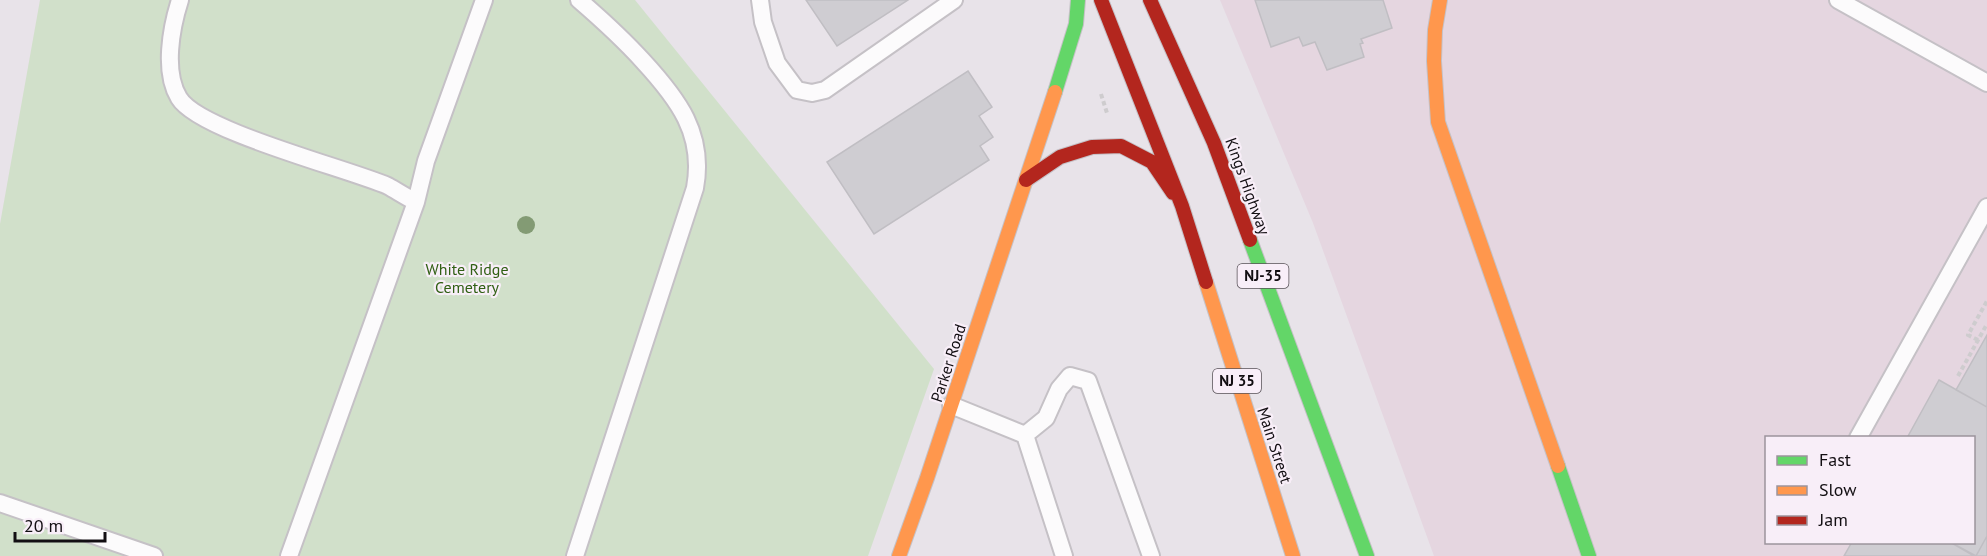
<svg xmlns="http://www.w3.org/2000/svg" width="1987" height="556" viewBox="0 0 1987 556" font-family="'PT Sans',sans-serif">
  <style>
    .commercial { fill: #e5d6e0; fill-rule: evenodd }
    .green { fill: #d1e0ca }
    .building { fill: #cfcdd2; stroke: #c0bec3; stroke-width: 1.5 }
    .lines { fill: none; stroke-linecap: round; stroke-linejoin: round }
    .lane-casing { stroke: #c5c1c6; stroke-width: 20 }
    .fast-casing { stroke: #c5c1c6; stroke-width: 16 }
    .slow-casing { stroke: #c5c1c6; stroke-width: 16 }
    .jam-casing { stroke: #c5c1c6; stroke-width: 16 }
    .path { stroke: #ceccce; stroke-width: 4; stroke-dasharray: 4.5 3; stroke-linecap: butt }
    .lane { stroke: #fcfbfc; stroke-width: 16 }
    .fast { stroke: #63d668; stroke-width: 14 }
    .slow { stroke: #ff974d; stroke-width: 14 }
    .jam { stroke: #b3261e; stroke-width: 14 }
    .tree { fill: #839b74 }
    .labels { text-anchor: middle; stroke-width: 4.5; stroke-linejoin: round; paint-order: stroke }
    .shield { fill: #f8eef8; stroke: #575157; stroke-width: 1.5 }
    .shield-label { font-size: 15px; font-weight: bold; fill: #120e12 }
    .street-label { font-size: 16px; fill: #120e12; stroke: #f8eef8 }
    .park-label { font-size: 16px; fill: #316014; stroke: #f8eef8 }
  </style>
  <rect width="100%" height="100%" fill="#e8e3e9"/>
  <!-- commercial -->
  <path class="commercial" d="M1220 0H1987V556H1434L1313 223ZM1766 438H1974V542H1766Z"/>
  <!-- green -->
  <path class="green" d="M40 0H635L934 369 868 556H0V224Z"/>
  <!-- building -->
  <path class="building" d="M806 0H908L837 46Z
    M1255 0H1383L1392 28 1361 39 1363 43 1360 44 1364 57 1327 70 1315 42 1303 46 1299 37 1271 47Z
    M968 71 992 107 979 116 993 137 980 146 989 160 874 234 827 162Z
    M1987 335V407L1956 390Z
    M1939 380 1987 407V536L1976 556 1950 542H1974V438H1907Z
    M1987 536V556H1976Z
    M1852 542H1950L1974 556H1844Z"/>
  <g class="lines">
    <!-- lane casing -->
    <g class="lane-casing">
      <path id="lane" d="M180 0C171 28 163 72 179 98 199 131 346 168 388 186 397 191 406 197 416 202
        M760 0 763 22 777 63 797 90 812 93 825 90 954 0
        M1838 0 1987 83
        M951 405 1025 435 1064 556
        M1025 435 1046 418 1059 389 1070 376 1088 381 1151 556
        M1858 438 1987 207
        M0 503 154 556
        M289 556 416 202 426 161 484 0
        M575 556 695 188C705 134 678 99 643 61 623 39 601 19 579 0"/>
    </g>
    <!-- fast casing -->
    <g class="fast-casing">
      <path id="fast" d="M1055 92 1076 24 1078 0
        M1250 240 1367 556
        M1558 466 1589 556"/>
    </g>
    <!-- slow casing -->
    <g class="slow-casing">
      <path id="slow" d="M1440 0 1435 30 1434 61 1438 122 1558 466
        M1206 282 1293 556
        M899 556 927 478 1055 92"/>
    </g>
    <!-- jam casing -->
    <g class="jam-casing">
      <path id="jam" d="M1101 0 1182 206 1206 282
        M1150 0 1214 143 1250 240
        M1026 180 1060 157 1092 147 1121 146 1152 162 1173 193"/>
    </g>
    <!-- path -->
    <path class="path" d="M1101 94 1107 113
      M1978 340 1968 335 1987 301
      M1958 376 1987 324"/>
    <!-- lane -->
    <use href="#lane" class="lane"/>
    <!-- fast -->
    <use href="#fast" class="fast"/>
    <!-- slow -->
    <use href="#slow" class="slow"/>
    <!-- jam -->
    <use href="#jam" class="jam"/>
  </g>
  <!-- trees -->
  <circle class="tree" cx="526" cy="225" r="9"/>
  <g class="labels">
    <!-- shield labels -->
    <g class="shield">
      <rect x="1237.5" y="264" width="51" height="24" rx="4.5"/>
      <rect x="1213" y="369" width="48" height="24" rx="4.5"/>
    </g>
    <g class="shield-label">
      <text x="1263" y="281">NJ-35</text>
      <text x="1237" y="386">NJ 35</text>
    </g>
    <!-- street labels -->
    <g class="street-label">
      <text transform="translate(1248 186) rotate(70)" y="6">Kings Highway</text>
      <text transform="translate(948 363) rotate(-72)" y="6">Parker Road</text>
      <text transform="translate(1275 445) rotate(72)" y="6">Main Street</text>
    </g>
    <!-- park labels -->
    <g class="park-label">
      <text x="467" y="275">White Ridge<tspan x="467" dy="18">Cemetery</tspan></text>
    </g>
  </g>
  <!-- legend -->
  <rect x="1765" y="436" width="210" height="108" fill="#f8eef8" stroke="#9c949c" stroke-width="1.5"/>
  <rect x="1777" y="456" width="30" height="9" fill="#63d668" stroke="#9c949c" stroke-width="1.5"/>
  <text x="1819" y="466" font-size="18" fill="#120e12">Fast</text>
  <rect x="1777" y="486" width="30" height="9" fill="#ff974d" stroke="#9c949c" stroke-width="1.5"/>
  <text x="1819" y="496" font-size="18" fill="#120e12">Slow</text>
  <rect x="1777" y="516" width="30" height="9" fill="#b3261e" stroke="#9c949c" stroke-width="1.5"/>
  <text x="1819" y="526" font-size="18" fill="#120e12">Jam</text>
  <!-- scale -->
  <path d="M15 532v9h90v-9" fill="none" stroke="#120e12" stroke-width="3"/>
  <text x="24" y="532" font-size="18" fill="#120e12" stroke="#f8eef8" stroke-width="4.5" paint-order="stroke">20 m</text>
</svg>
